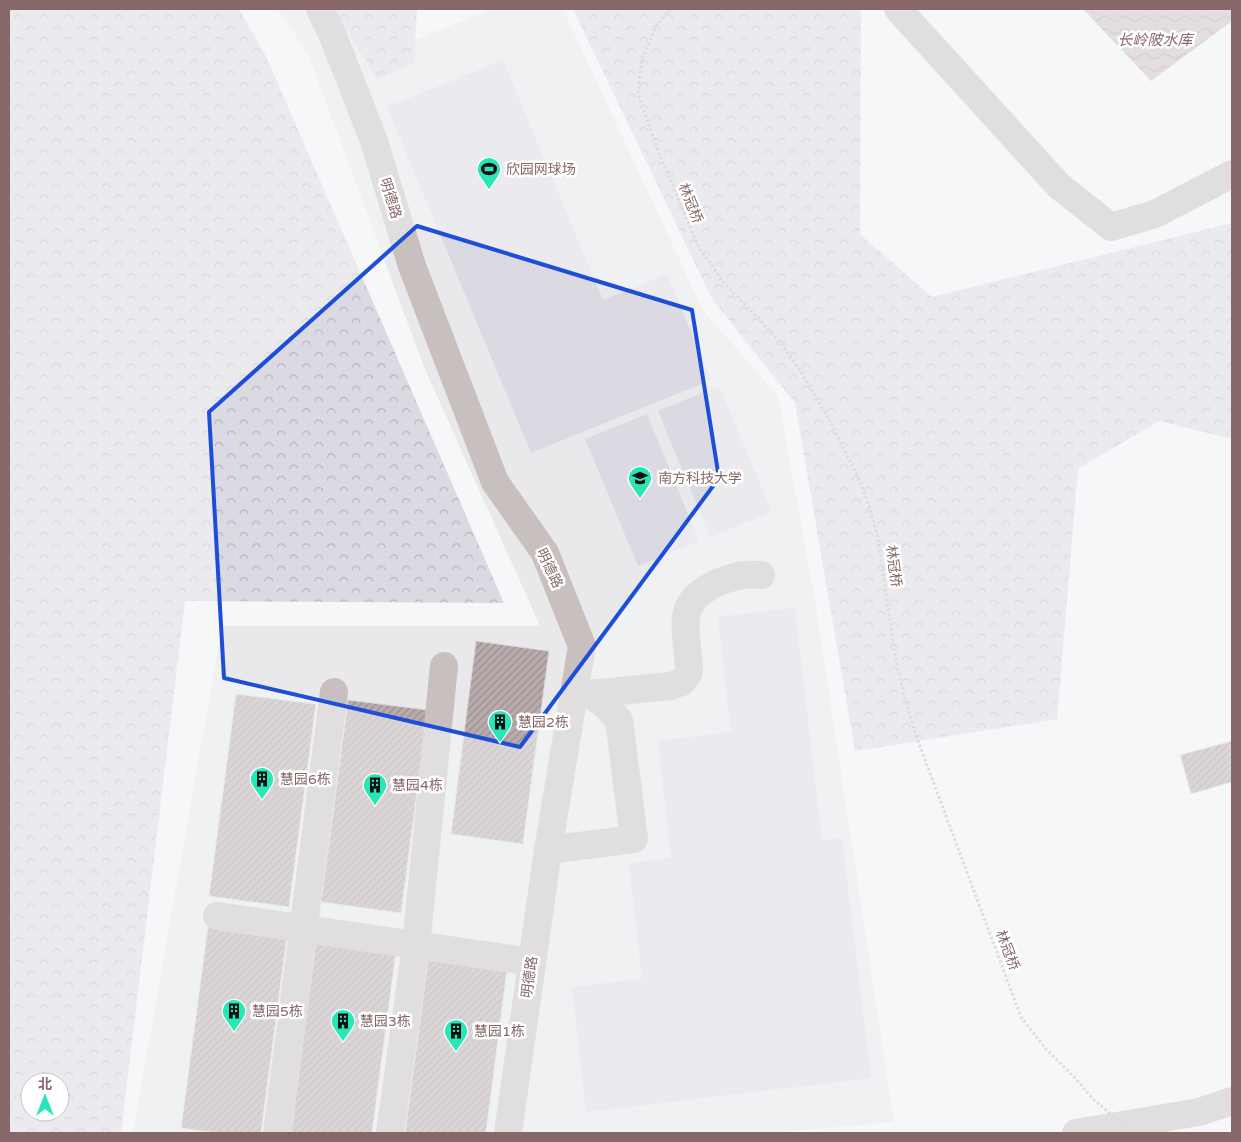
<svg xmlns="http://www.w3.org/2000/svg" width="1241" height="1142" viewBox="0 0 1241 1142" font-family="'Varela Round','Noto Sans SC',sans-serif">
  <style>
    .built { fill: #e9e8ea }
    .grass { fill: #dbdae3 }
    .forest { fill: url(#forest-crowns); fill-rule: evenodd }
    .water { fill: url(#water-waves) }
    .building { fill: url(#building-hatch); stroke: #d8d9db }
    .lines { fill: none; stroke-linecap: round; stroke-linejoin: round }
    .minor { stroke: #c8bfbf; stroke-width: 28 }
    .path-bridge { stroke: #c0b9ba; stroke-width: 3; stroke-dasharray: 2.5 2.5; stroke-linecap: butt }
    .marked { fill: none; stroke: #1d4ed8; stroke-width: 4; stroke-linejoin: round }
    .labels { text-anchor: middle; stroke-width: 5; stroke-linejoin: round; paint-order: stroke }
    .poi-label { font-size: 14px; fill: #886769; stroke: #fff; text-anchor: start }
    .street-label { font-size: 14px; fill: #886769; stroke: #fff }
    .water-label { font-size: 15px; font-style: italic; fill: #8a696f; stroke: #fff }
  </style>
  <defs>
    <pattern id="forest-crowns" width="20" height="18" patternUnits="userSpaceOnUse" patternTransform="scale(1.25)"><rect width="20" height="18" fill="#dbdae3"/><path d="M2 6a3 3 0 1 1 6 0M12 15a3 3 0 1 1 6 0" fill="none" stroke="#b7b5bc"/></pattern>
    <pattern id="water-waves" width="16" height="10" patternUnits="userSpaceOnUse" patternTransform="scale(1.25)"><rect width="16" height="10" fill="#cdbdc1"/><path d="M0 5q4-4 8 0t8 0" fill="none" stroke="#ac9da1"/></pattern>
    <pattern id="building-hatch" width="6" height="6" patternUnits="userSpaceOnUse" patternTransform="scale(1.25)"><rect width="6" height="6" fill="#b9aaac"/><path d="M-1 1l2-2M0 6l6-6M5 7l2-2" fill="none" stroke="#9c8e90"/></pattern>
  </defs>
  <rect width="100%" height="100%" fill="#f6f7f9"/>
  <!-- built -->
  <path class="built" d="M278 9H356L382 53 492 9H563L703 310 778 396 815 601 894 1122 771 1133H133L222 626H540L424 367 308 54Z"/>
  <!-- grass -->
  <path class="grass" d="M503 60 603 300 667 274 711 380 531 453 387 107Z
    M719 386 772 512 710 537 658 411Z
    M647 414 699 541 638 566 585 439Z
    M795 608 822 840 842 838 871 1078 586 1112 572 987 642 979 629 863 671 858 658 741 731 732 718 617Z"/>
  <!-- forest -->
  <path class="forest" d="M9 9H239L265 54 504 603 185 601 121 1133H9ZM30 1082H60V1112H30Z
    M334 9H417L414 63 377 79Z
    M573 9H861L860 234 932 297 1232 223V439L1159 421 1078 469 1057 719 855 751 795 403 712 299Z"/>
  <!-- water -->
  <path class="water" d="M1083 9H1232V21L1151 81Z"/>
  <!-- building -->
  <path class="building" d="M476 641 549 651 523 844 451 834Z
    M236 694 316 704 289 907 209 896Z
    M348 700 428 710 401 913 321 902Z
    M1232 741V785V782L1191 794 1180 755Z
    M208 926 287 936 261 1133H217L181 1128Z
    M316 941 396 951 372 1133H291Z
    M428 960 507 970 486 1133H405Z"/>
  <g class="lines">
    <!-- minor -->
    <path class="minor" d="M320 9 333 36 374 141 412 266 495 482 545 553 582 646 548 850 508 1133
      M898 9 1059 186 1111 227 1155 214 1232 174
      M590 694 670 686 682 682 689 672C689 655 684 633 686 617 689 593 717 581 738 576 745 574 754 575 761 575
      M548 850 634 839 619 720 604 704 590 694 574 695
      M217 916 532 962
      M277 1133 334 692
      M390 1133 416 945 444 666
      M1076 1133 1199 1112 1232 1101"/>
    <!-- path-bridge -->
    <path class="path-bridge" d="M670 9 656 26 642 59 638 94 657 148 699 248 724 283 761 321 782 345 800 370 830 421 858 477 870 508 878 539 894 649 903 692 915 733 1021 1017 1046 1049 1075 1078 1094 1100 1133 1133"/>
  </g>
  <!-- marked area -->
  <path d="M0 0H1241V1142H0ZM417 226 692 310 719 478 520 747 224 678 209 412Z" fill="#f6f7f9" fill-opacity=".55" fill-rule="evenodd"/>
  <path class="marked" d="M417 226 692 310 719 478 520 747 224 678 209 412Z"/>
  <!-- icons -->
  <defs>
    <g id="stadium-pin" transform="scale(1.25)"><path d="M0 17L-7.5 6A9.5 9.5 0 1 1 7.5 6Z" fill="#29e6b6" stroke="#fff"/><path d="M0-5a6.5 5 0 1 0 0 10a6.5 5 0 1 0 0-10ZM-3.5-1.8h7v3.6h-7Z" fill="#111"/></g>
    <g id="university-pin" transform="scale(1.25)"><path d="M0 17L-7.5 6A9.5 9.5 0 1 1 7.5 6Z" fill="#29e6b6" stroke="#fff"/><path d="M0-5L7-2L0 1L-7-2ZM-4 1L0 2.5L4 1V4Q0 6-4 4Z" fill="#111"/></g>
    <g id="building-pin" transform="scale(1.25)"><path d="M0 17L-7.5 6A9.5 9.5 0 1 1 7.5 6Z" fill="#29e6b6" stroke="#fff"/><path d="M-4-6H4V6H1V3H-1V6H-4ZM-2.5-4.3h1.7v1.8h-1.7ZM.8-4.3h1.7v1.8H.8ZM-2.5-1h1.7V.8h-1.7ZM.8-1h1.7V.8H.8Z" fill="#111"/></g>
  </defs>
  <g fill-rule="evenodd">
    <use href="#stadium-pin" x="489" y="169"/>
    <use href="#university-pin" x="640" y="478"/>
    <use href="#building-pin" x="500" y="722"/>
    <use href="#building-pin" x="262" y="779"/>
    <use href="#building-pin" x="375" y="785"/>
    <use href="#building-pin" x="234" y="1011"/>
    <use href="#building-pin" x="343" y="1021"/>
    <use href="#building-pin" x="456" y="1031"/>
  </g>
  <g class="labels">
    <!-- poi labels -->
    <g class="poi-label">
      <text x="506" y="174">欣园网球场</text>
      <text x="658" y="483">南方科技大学</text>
      <text x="518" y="727">慧园2栋</text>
      <text x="280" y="784">慧园6栋</text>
      <text x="392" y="790">慧园4栋</text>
      <text x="252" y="1016">慧园5栋</text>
      <text x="360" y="1026">慧园3栋</text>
      <text x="474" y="1036">慧园1栋</text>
    </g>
    <!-- street labels -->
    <g class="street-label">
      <text transform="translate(391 198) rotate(73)" y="5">明德路</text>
      <text transform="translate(691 203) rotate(68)" y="5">林冠桥</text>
      <text transform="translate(894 566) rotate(82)" y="5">林冠桥</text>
      <text transform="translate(550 568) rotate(65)" y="5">明德路</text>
      <text transform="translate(1008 950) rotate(69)" y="5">林冠桥</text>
      <text transform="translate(529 977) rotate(-82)" y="5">明德路</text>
    </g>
    <!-- water labels -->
    <g class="water-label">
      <text x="1155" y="45">长岭陂水库</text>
    </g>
  </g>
  <!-- border -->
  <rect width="1241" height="1142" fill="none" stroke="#886769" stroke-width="20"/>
  <!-- north arrow -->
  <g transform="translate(45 1097)"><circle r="24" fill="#ffffff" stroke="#cfc2c3"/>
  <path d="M0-4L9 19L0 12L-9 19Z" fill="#29e6b6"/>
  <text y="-8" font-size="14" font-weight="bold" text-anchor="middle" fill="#886769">北</text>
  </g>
</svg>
